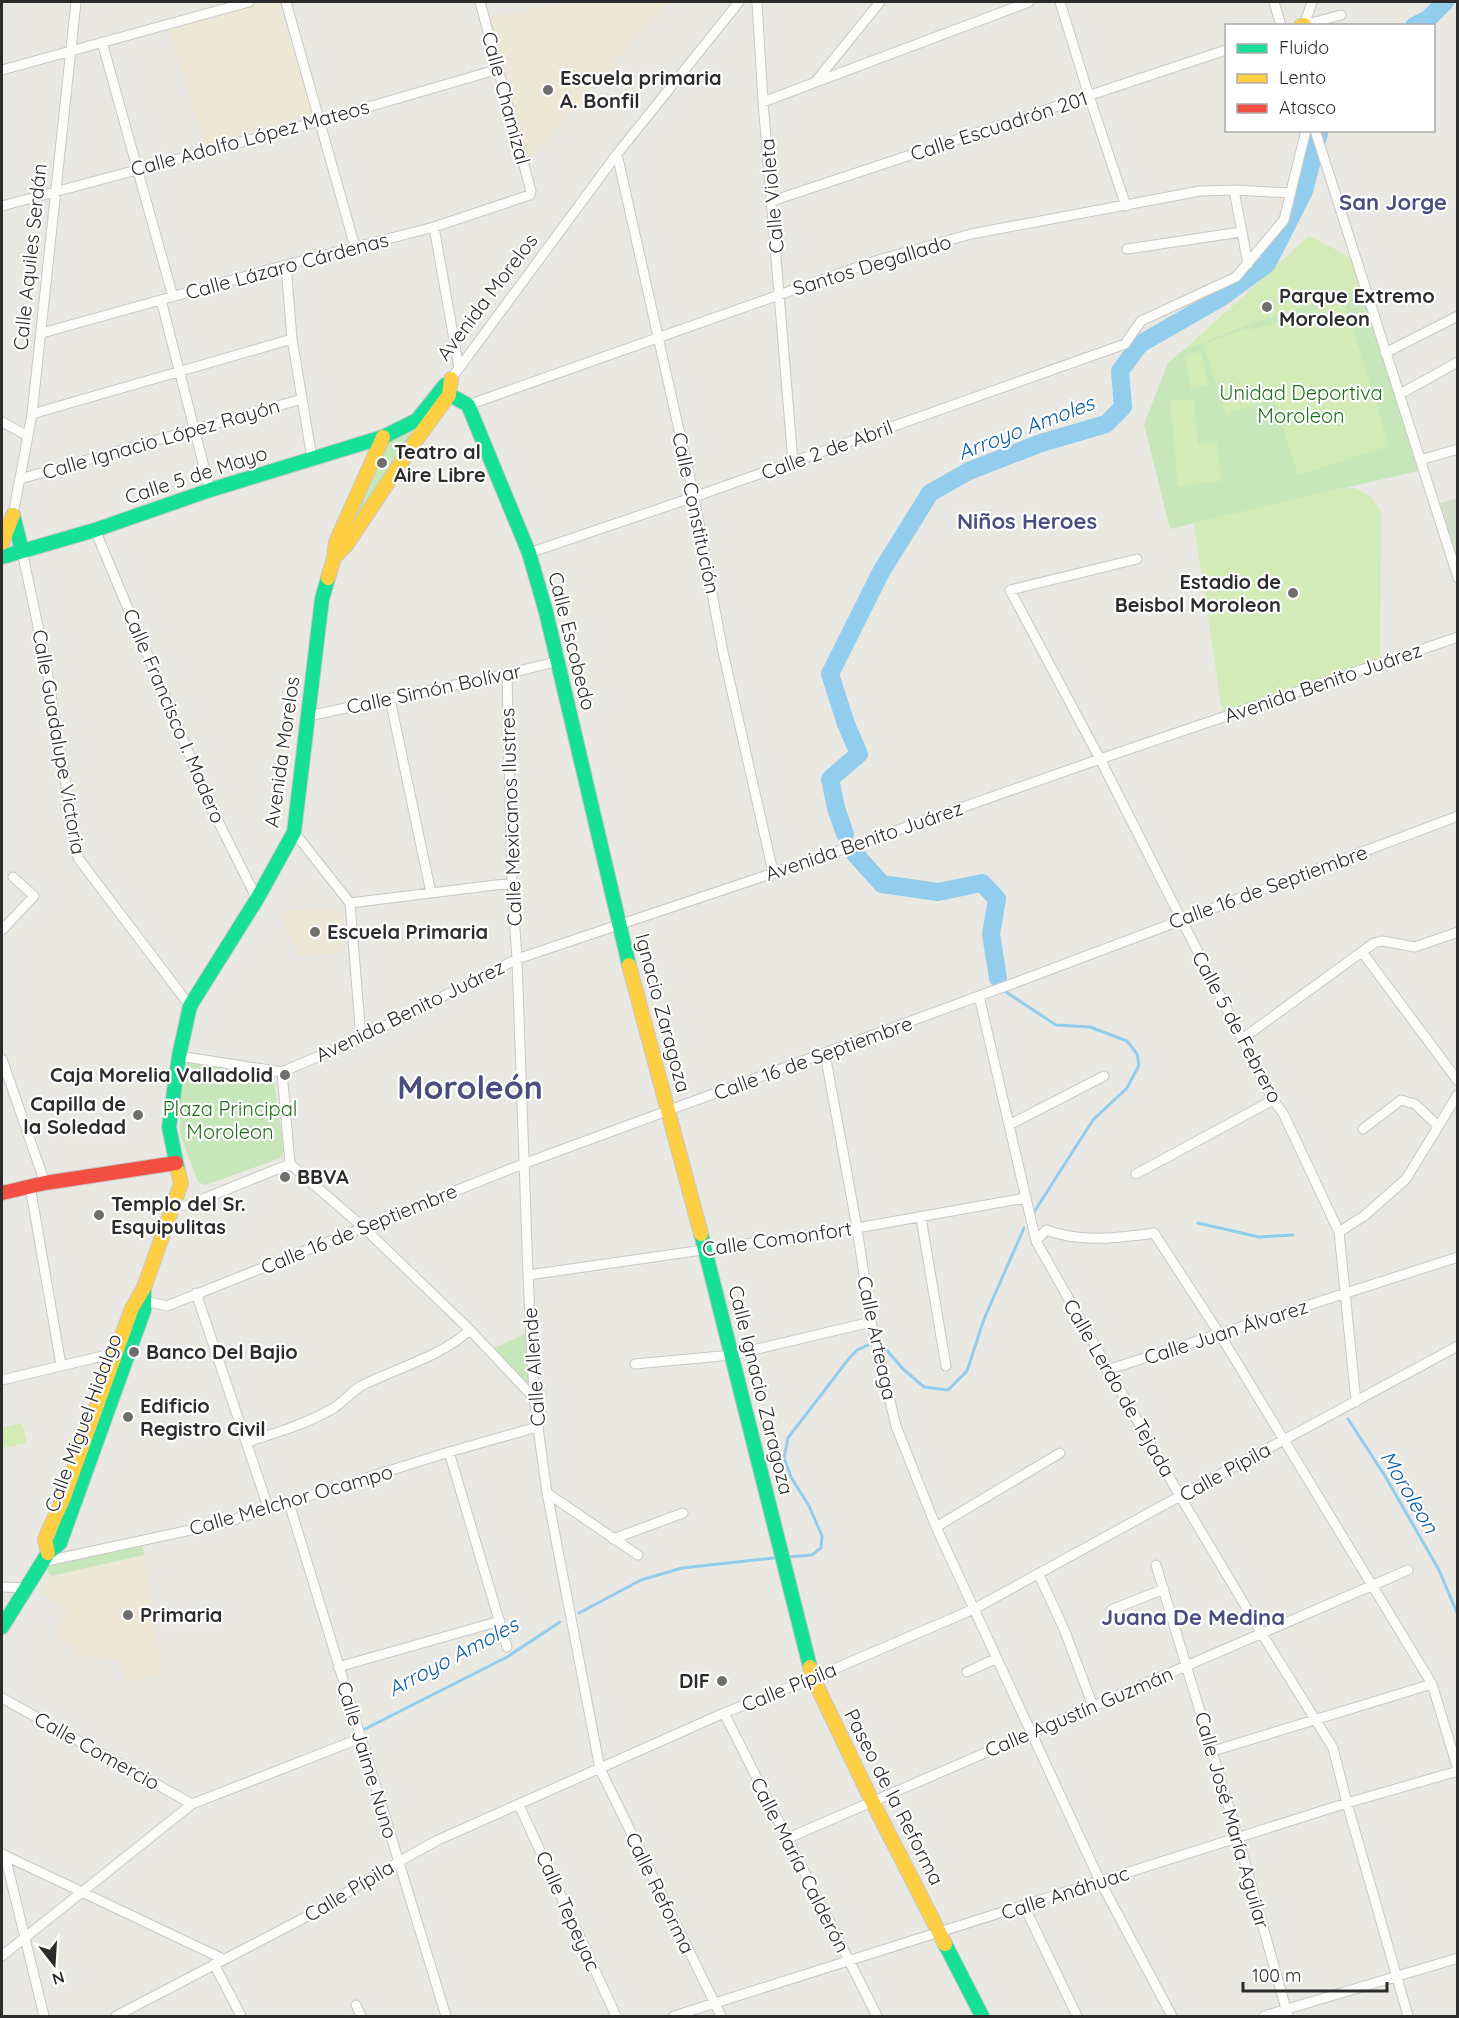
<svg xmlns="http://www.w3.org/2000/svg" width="1459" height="2018" viewBox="0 0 1459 2018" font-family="Quicksand,sans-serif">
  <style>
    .education { fill: #ede8d6 }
    .green { fill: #c7e7ba }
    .cemetery { fill: #d4dfc9 }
    .pitch { fill: #d2ebb7 }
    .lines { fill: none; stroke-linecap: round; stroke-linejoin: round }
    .stream { stroke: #93cdee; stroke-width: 3 }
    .river { stroke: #93cdee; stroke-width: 18 }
    .street-casing { stroke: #c8c7c7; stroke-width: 11 }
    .fast-casing { stroke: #c8c7c7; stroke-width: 16 }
    .slow-casing { stroke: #c8c7c7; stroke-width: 16 }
    .jam-casing { stroke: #c8c7c7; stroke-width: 16 }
    .street { stroke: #fcfcfb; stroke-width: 9 }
    .fast { stroke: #16e098; stroke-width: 14 }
    .slow { stroke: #ffcf43; stroke-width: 14 }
    .jam { stroke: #f24e42; stroke-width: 14 }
    .poi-dot { fill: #6e6e6c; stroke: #fff; stroke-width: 2 }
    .labels { text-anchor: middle; stroke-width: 4.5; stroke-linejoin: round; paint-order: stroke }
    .poi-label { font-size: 20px; font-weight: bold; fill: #2c2c2c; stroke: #fff; text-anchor: start }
    .street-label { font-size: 20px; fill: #2c2c2c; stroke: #fff }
    .park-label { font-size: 20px; fill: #206d18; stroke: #fff }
    .water-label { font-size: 21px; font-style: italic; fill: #095da3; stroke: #fff }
    .quarter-label { font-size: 22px; font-weight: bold; fill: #4a4e7f; stroke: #fff }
    .town-label { font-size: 32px; font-weight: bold; fill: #4a4e7f; stroke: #fff }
  </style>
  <rect width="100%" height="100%" fill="#eae8e2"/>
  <!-- education -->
  <path class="education" d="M264 2H277L313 114 204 145 169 28Z
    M577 2H667L527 163 487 17Z
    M340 908 345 952 300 957 278 911Z
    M144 1555 162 1675 125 1682 120 1662 73 1654 75 1647 53 1637 68 1608 40 1594 46 1578Z"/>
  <!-- green -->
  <path class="green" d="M1361 289 1418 471 1170 529 1144 424 1168 363 1185 349 1246 325Z
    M408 430 412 433 414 440 340 542 386 445 399 431Z
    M192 1061 273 1075 284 1151 281 1158 205 1185 198 1182 180 1134 181 1069 184 1065Z
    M531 1331 534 1398 490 1350Z
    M141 1541 144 1555 51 1576 42 1562Z"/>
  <!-- cemetery -->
  <path class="cemetery" d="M1457 498V578L1434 505Z"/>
  <!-- pitch -->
  <path class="pitch" d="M1309 236 1352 258 1361 289 1246 325 1185 349Z
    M1344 300 1389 446 1298 475 1274 399 1226 414 1203 344 1251 327 1253 330Z
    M1201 351 1208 385 1191 389 1185 356Z
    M1194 399 1198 444 1217 443 1221 481 1178 486 1170 401Z
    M1355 488 1371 497 1381 511 1380 658 1222 711 1194 523 1338 489Z
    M22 1423 27 1443 2 1448V1428Z"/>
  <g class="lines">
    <!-- stream -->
    <path class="stream" d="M1006 992 1056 1025 1090 1027 1127 1041 1137 1054 1139 1065 1127 1088 1093 1120 1034 1212
      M1198 1223 1259 1237 1293 1235
      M885 1348 903 1369 924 1387 948 1390 967 1371 984 1319 1024 1228
      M1348 1419 1385 1476 1439 1570 1458 1615
      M786 1557 812 1555 821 1548 822 1536 809 1506 791 1477 784 1458 788 1438 847 1361 857 1350 868 1345
      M579 1613 641 1580 682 1568 774 1558
      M365 1729 507 1657 560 1622"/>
    <!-- river -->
    <path class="river" d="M1414 26 1428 19 1445 2
      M845 834 836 808 830 779 859 754 846 724 830 674 881 572 930 493 969 471 1041 443 1106 424 1123 407 1120 371 1140 344 1222 297 1267 264 1304 191 1320 130
      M855 854 882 884 938 892 982 883 997 899 991 934 998 978"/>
    <!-- street casing -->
    <g class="street-casing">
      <path id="street" d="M286 2 355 247
        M757 2 763 102 793 462
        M1060 2 1089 96 1126 206
        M1274 2 1281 26
        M1304 25 1341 15
        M1304 25 1312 2
        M102 42 173 297
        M2 70 249 2
        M816 81 880 2
        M763 102 1029 2
        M1315 130 1458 578
        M617 154 694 497 723 652 773 872
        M1234 190 1248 264
        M772 201 1226 50
        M2 206 320 121 499 69
        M434 227 459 368
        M1127 249 1241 232
        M286 265 292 339 312 458
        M161 300 210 490
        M42 333 286 265 434 227 530 195 531 191 480 2
        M1385 353 1458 316
        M451 379 617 154 739 2
        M1400 394 1458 362
        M468 405 875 261 971 234 1200 191 1234 190 1291 193
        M32 414 292 339
        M2 422 28 436
        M1420 460 1458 449
        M20 479 302 399
        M13 515 32 414 76 2
        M95 530 213 811 257 899
        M22 551 45 659 78 858 190 1006
        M529 553 694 497 1125 344 1141 321 1236 277 1284 220 1306 130
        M1137 559 1010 590 1100 759 1273 1100 1283 1113 1339 1232 1356 1402
        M507 674 512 883 517 959 528 1275 534 1398 547 1493 600 1769 721 2016
        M390 699 431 893
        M308 716 507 674 559 661
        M294 832 350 903 361 1038
        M350 903 512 883
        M2 930 34 896 13 877
        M1362 952 1458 1081
        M979 996 1036 1241 1180 1496 1262 1634 1333 1748 1347 1803 1408 2016
        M1242 1039 1374 943 1382 941 1415 947 1458 932
        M825 1054 857 1228 871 1322 896 1426 936 1527 1100 1881 1172 2016
        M179 1056 282 1072
        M2 1059 45 1183
        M282 1072 361 1038 517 959 821 857 1100 759 1458 637
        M282 1072 290 1164
        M1009 1125 1104 1076
        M1363 1129 1401 1100 1415 1104 1438 1126
        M290 1164 363 1227 470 1330 534 1398
        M1136 1174 1273 1100
        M30 1186 61 1365
        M174 1206 188 1205 290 1164
        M921 1218 946 1366
        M1339 1232 1364 1216 1406 1179 1458 1094
        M1036 1241 1046 1230C1081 1243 1119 1238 1154 1233L1219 1333 1432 1684 1458 1770
        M528 1275 857 1228 1025 1198
        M196 1293 269 1510
        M140 1300 167 1306 523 1164 1017 982 1458 816
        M635 1364 732 1355 871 1322
        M1107 1370 1458 1257
        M2 1380 107 1355 119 1357
        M247 1442C276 1433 306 1424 332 1409 344 1402 353 1389 365 1384 400 1367 441 1356 470 1330
        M449 1452 507 1647
        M547 1493 638 1555
        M289 1503 446 2016
        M936 1527 1060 1453
        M613 1539 683 1513
        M42 1562 223 1523 449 1452 537 1427
        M1156 1565 1238 1838 1288 2016
        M1039 1575 1064 1629 1093 1706
        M2 1587 26 1588
        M1111 1610 1164 1589
        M338 1667 500 1621
        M967 1672 997 1658
        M2 1698 192 1804
        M724 1713 877 2016
        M1213 1751 1432 1684
        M519 1805 616 2016
        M786 1839 1408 1570
        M2 1854 223 1959
        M5 1856 44 2016
        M1024 1906 1077 2016
        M2 1956 192 1804 361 1738
        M214 1964 241 2016
        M356 2005 361 2016
        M116 2016 302 1919 398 1862 438 1840 724 1713 813 1678 974 1609 1180 1496 1458 1346
        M674 2016 1347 1803 1458 1771
        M1264 2016 1458 1958"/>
    </g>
    <!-- fast casing -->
    <g class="fast-casing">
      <path id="fast" d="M441 390 468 405 529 553 546 612 629 965
        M13 515 22 551
        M2 557 95 530 210 490 383 437 417 420 445 385
        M178 1171 169 1127 179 1056 190 1006 257 899 294 832 322 599 328 578
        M701 1234 810 1667
        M2 1627 48 1553 60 1543 144 1310V1288
        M945 1944 982 2016"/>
    </g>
    <!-- slow casing -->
    <g class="slow-casing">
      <path id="slow" d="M1301 26 1304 25
        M2 543 13 515
        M334 558 336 542 383 437
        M328 578 334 558 347 544 416 440 449 395 451 379
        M629 965 701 1234
        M48 1553 45 1539 64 1497 132 1308 144 1288 181 1183 178 1171
        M810 1667 813 1678 872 1801 945 1944"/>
    </g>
    <!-- jam casing -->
    <g class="jam-casing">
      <path id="jam" d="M2 1193 45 1183 176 1163"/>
    </g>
    <!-- street -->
    <use href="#street" class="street"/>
    <!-- fast -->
    <use href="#fast" class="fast"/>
    <!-- slow -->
    <use href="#slow" class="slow"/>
    <!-- jam -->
    <use href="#jam" class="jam"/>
  </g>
  <!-- markers -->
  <g class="poi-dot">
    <circle cx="548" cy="90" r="6"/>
    <circle cx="1267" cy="307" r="6"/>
    <circle cx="382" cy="463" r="6"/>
    <circle cx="1293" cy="593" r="6"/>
    <circle cx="315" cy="932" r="6"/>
    <circle cx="285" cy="1075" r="6"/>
    <circle cx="138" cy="1115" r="6"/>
    <circle cx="285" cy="1177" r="6"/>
    <circle cx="99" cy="1215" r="6"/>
    <circle cx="134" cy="1352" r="6"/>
    <circle cx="128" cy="1417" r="6"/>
    <circle cx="128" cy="1615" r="6"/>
    <circle cx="722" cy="1681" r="6"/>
  </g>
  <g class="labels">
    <!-- poi labels -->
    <g class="poi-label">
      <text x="560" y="85">Escuela primaria<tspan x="560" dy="23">A. Bonfil</tspan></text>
      <text x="1279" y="303">Parque Extremo<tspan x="1279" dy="23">Moroleon</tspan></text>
      <text x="394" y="459">Teatro al<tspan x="394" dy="23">Aire Libre</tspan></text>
      <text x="1281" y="589" text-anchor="end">Estadio de<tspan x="1281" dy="23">Beisbol Moroleon</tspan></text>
      <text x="327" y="939">Escuela Primaria</text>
      <text x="273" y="1082" text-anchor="end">Caja Morelia Valladolid</text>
      <text x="126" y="1111" text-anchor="end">Capilla de<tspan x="126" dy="23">la Soledad</tspan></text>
      <text x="297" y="1184">BBVA</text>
      <text x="111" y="1211">Templo del Sr.<tspan x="111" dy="23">Esquipulitas</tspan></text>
      <text x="146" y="1359">Banco Del Bajio</text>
      <text x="140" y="1413">Edificio<tspan x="140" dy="23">Registro Civil</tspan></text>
      <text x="140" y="1622">Primaria</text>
      <text x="710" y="1688" text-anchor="end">DIF</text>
    </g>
    <!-- street labels -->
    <g class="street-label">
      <text transform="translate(506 98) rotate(75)" y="7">Calle Chamizal</text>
      <text transform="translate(999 126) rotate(-18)" y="7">Calle Escuadrón 201</text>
      <text transform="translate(250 138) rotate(-15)" y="7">Calle Adolfo López Mateos</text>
      <text transform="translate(772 196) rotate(-95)" y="7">Calle Violeta</text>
      <text transform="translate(30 257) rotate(-84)" y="7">Calle Aquiles Serdán</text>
      <text transform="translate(872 265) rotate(-17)" y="7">Santos Degallado</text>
      <text transform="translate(287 266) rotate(-15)" y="7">Calle Lázaro Cárdenas</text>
      <text transform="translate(487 297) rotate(-53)" y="7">Avenida Morelos</text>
      <text transform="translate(161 439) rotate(-16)" y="7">Calle Ignacio López Rayón</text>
      <text transform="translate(827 450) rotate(-20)" y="7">Calle 2 de Abril</text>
      <text transform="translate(196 475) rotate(-18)" y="7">Calle 5 de Mayo</text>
      <text transform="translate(696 513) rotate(78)" y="7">Calle Constitución</text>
      <text transform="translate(572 641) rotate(76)" y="7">Calle Escobedo</text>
      <text transform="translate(1323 683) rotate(-19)" y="7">Avenida Benito Juárez</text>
      <text transform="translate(434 689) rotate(-12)" y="7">Calle Simón Bolívar</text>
      <text transform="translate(174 716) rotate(67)" y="7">Calle Francisco I. Madero</text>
      <text transform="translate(59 742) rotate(80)" y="7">Calle Guadalupe Victoria</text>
      <text transform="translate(282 752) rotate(-82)" y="7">Avenida Morelos</text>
      <text transform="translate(511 817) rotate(-92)" y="7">Calle Mexicanos Ilustres</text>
      <text transform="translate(864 841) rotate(-19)" y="7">Avenida Benito Juárez</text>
      <text transform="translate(1268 887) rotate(-20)" y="7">Calle 16 de Septiembre</text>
      <text transform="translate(410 1011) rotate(-26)" y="7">Avenida Benito Juárez</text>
      <text transform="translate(663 1013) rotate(75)" y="7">Ignacio Zaragoza</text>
      <text transform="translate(1237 1027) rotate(62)" y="7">Calle 5 de Febrero</text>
      <text transform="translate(813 1058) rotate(-20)" y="7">Calle 16 de Septiembre</text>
      <text transform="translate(359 1229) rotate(-22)" y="7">Calle 16 de Septiembre</text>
      <text transform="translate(777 1239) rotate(-8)" y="7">Calle Comonfort</text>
      <text transform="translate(1226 1332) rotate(-18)" y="7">Calle Juan Álvarez</text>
      <text transform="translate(877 1338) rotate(78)" y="7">Calle Arteaga</text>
      <text transform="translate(534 1367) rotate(-94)" y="7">Calle Allende</text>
      <text transform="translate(1119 1388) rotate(60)" y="7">Calle Lerdo de Tejada</text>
      <text transform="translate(761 1390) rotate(76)" y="7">Calle Ignacio Zaragoza</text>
      <text transform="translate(83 1423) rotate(-70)" y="7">Calle Miguel Hidalgo</text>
      <text transform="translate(1225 1472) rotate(-29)" y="7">Calle Pípila</text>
      <text transform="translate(291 1500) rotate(-16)" y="7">Calle Melchor Ocampo</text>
      <text transform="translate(789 1687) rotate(-22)" y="7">Calle Pípila</text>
      <text transform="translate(1079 1712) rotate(-23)" y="7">Calle Agustín Guzmán</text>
      <text transform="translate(97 1751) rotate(29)" y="7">Calle Comercio</text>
      <text transform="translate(367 1760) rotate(73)" y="7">Calle Jaime Nuno</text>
      <text transform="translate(894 1797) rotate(63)" y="7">Paseo de la Reforma</text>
      <text transform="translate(1232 1820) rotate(74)" y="7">Calle José María Aguilar</text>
      <text transform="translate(800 1865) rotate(63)" y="7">Calle María Calderón</text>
      <text transform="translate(349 1891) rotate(-31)" y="7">Calle Pípila</text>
      <text transform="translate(660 1893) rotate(64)" y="7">Calle Reforma</text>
      <text transform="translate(1065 1893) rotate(-18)" y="7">Calle Anáhuac</text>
      <text transform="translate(568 1911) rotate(66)" y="7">Calle Tepeyac</text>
    </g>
    <!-- park labels -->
    <g class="park-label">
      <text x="1301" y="400">Unidad Deportiva<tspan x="1301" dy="23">Moroleon</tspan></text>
      <text x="230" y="1116">Plaza Principal<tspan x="230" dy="23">Moroleon</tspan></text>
    </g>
    <!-- water labels -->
    <g class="water-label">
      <text transform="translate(1026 428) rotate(-21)" y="7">Arroyo Amoles</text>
      <text transform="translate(1409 1492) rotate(59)" y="7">Moroleon</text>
      <text transform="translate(453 1657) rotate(-28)" y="7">Arroyo Amoles</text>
    </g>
    <!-- quarter labels -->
    <g class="quarter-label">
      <text x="1393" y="210">San Jorge</text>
      <text x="1027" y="529">Niños Heroes</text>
      <text x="1193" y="1625">Juana De Medina</text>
    </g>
    <!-- town labels -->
    <g class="town-label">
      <text x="470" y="1099">Moroleón</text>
    </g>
  </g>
  <!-- border -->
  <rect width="1459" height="2018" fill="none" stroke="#2c2c2c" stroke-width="6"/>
  <!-- legend -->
  <rect x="1225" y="24" width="210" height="108" fill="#ffffff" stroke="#ababab" stroke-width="1.5"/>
  <rect x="1237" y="44" width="30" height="9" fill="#16e098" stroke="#ababab" stroke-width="1.5"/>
  <text x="1279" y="54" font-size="18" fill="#2c2c2c">Fluido</text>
  <rect x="1237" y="74" width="30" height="9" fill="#ffcf43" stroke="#ababab" stroke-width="1.5"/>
  <text x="1279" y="84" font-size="18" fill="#2c2c2c">Lento</text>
  <rect x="1237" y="104" width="30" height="9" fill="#f24e42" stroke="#ababab" stroke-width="1.5"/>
  <text x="1279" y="114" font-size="18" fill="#2c2c2c">Atasco</text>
  <!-- north arrow -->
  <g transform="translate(54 1964) rotate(163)" stroke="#ffffff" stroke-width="4.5" paint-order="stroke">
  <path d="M0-4.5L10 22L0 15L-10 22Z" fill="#2c2c2c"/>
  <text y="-9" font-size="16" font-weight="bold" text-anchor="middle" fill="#2c2c2c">N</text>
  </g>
  <!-- scale -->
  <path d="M1243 1982v9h144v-9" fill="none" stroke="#2c2c2c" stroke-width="3"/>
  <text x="1252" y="1982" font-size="18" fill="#2c2c2c" stroke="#ffffff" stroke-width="4.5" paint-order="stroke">100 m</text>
</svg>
